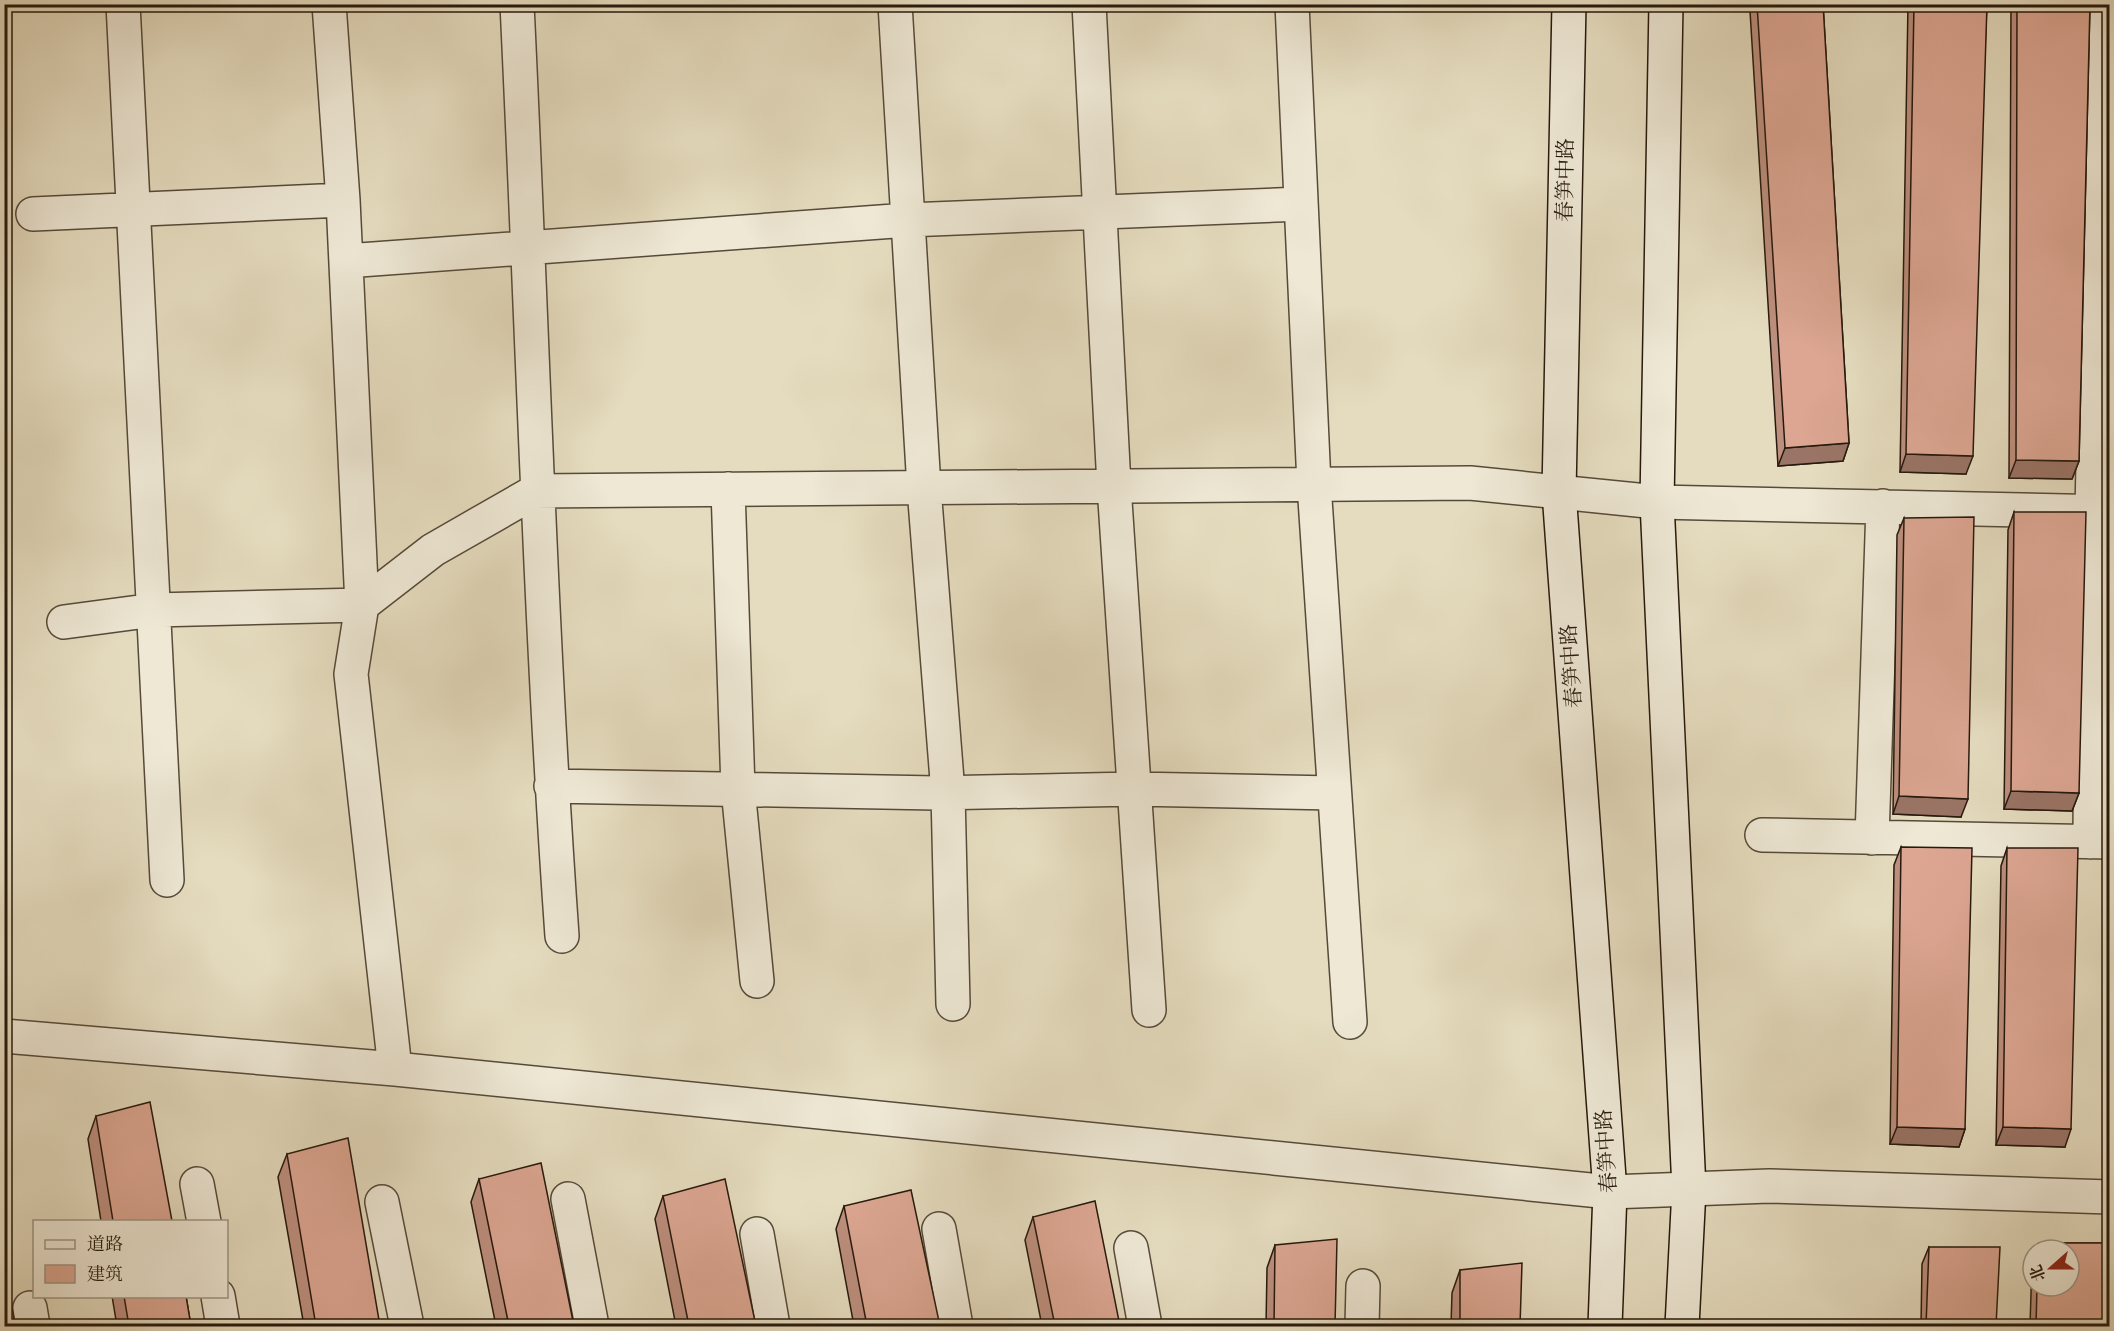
<svg xmlns="http://www.w3.org/2000/svg" width="2114" height="1331" viewBox="0 0 2114 1331" font-family="Cardo,'Noto Serif SC',serif">
  <style>
    .lines { fill: none; stroke-linecap: round; stroke-linejoin: round }
    .minor-casing { stroke: #564a3a; stroke-width: 36 }
    .secondary-casing { stroke: #27190d; stroke-width: 36 }
    .minor { stroke: #eee8d5; stroke-width: 33 }
    .secondary { stroke: #eee8d5; stroke-width: 33 }
    .wall { fill: #bd8f7e; stroke: #27190d; stroke-width: 1.5 }
    .shaded-wall { fill: #9a7466; stroke: #27190d; stroke-width: 1.5 }
    .building { fill: #dca692; stroke: #27190d; stroke-width: 1.5 }
    .labels { text-anchor: middle; stroke-width: 4.5; stroke-linejoin: round; paint-order: stroke }
    .street-label { font-size: 21px; fill: #27190d; stroke: #eee8d5 }
  </style>
  <rect width="100%" height="100%" fill="#e5dcbf"/>
  <filter id="stains"><feTurbulence type="fractalNoise" baseFrequency=".00333" numOctaves="4"/><feColorMatrix values="0 0 0 0 .2 0 0 0 0 .09 0 0 0 0 .02 0 0 0 .5 -.17"/></filter>
  <radialGradient id="worn" r=".72"><stop offset=".6" stop-color="#630" stop-opacity="0"/><stop offset="1" stop-color="#630" stop-opacity=".3"/></radialGradient>
  <g class="lines">
    <!-- minor casing -->
    <g class="minor-casing">
      <path id="minor" d="M123 4 167 880
        M517 4C532 315 540 626 562 936
        M895 4 924 488 948 793 953 1004
        M1089 4 1114 486 1149 1010
        M1292 4 1314 484 1350 1022
        M33 214 343 200
        M346 261 908 220 1301 204
        M728 489 738 789 757 981
        M64 622 154 610 362 605 343 200 329 4
        M551 786 936 793 1134 789 1334 793
        M1762 835 2110 842
        M1872 838 1883 506
        M2090 842 2092 511 2103 4
        M4 1036 395 1069 1610 1192 1769 1186 2110 1197
        M395 1069 351 674 362 605 433 550 536 491 1470 483 1657 502 2110 512
        M197 1184 204 1222
        M568 1199 592 1326
        M382 1202 407 1326
        M939 1229 956 1326
        M757 1234 773 1326
        M1131 1248 1145 1326
        M218 1296 223 1326
        M30 1308 33 1326
        M1362 1326 1363 1286"/>
    </g>
    <!-- secondary casing -->
    <g class="secondary-casing">
      <path id="secondary" d="M1569 4 1559 492 1610 1192 1605 1326
        M1666 4 1657 502 1689 1189 1682 1326"/>
    </g>
    <!-- minor -->
    <use href="#minor" class="minor"/>
    <!-- secondary -->
    <use href="#secondary" class="secondary"/>
  </g>
  <!-- wall -->
  <path class="wall" d="M1752 4H1823L1849 443 1843 461 1778 466 1750 11Z
    M1908 4H1987L1966 474 1900 472Z
    M2011 4H2090L2079 461 2072 479 2009 478Z
    M2014 512 2079 793 2072 811 2004 809 2008 530Z
    M1904 518 1961 817 1893 814 1897 535Z
    M1901 847 1965 1129 1959 1147 1890 1144 1894 865Z
    M2007 848 2065 1147 1996 1145 2001 866Z
    M2109 1020V1143H2107Z
    M96 1116 172 1221H101L88 1139Z
    M287 1154 380 1326H304L278 1177Z
    M479 1179 574 1326H496L471 1202Z
    M663 1196 756 1326H676L655 1219Z
    M844 1206 940 1326H854L836 1229Z
    M1033 1217 1120 1326H1042L1025 1240Z
    M2039 1243H2109L2106 1326H2030L2032 1261 2033 1259V1286H2069V1250H2036Z
    M1275 1245 1335 1326H1266L1267 1268Z
    M1929 1247 1996 1326H1921L1922 1264Z
    M1460 1270 1520 1326H1451L1452 1293Z
    M112 1296H186L191 1326H117Z"/>
  <!-- shaded-wall -->
  <path class="shaded-wall" d="M1849 443 1843 461 1778 466 1785 448Z
    M1906 454 1973 456 1966 474 1900 472Z
    M2016 460 2079 461 2072 479 2009 478Z
    M2011 791 2079 793 2072 811 2004 809Z
    M1899 796 1968 799 1961 817 1893 814Z
    M1897 1127 1965 1129 1959 1147 1890 1144Z
    M2003 1127 2071 1129 2065 1147 1996 1145Z
    M2109 1135V1143H2107Z"/>
  <!-- building -->
  <path class="building" d="M1757 4H1823L1849 443 1785 448Z
    M1914 4H1987L1973 456 1906 454Z
    M2017 4H2090L2079 461 2016 460Z
    M2014 512H2086L2079 793 2011 791Z
    M1974 517 1968 799 1899 796 1904 518Z
    M1901 847 1972 848 1965 1129 1897 1127Z
    M2007 848H2078L2071 1129 2003 1127Z
    M150 1102 172 1221H113L96 1116Z
    M348 1138 380 1326H316L287 1154Z
    M541 1163 574 1326H509L479 1179Z
    M725 1179 756 1326H689L663 1196Z
    M911 1190 940 1326H867L844 1206Z
    M1095 1201 1120 1326H1055L1033 1217Z
    M1337 1239 1335 1326H1274L1275 1245Z
    M2039 1243H2109L2106 1326H2036L2037 1286H2069V1250H2038Z
    M1929 1247H2000L1996 1326H1926Z
    M1522 1263 1520 1326H1460V1270Z
    M9 1288 15 1326H4V1289Z
    M124 1296H186L191 1326H129Z"/>
  <g class="labels">
    <!-- street labels -->
    <g class="street-label">
      <text transform="translate(1565 180) rotate(-89)" y="7">春笋中路</text>
      <text transform="translate(1571 666) rotate(-94)" y="7">春笋中路</text>
      <text transform="translate(1606 1151) rotate(-94)" y="7">春笋中路</text>
    </g>
  </g>
  <!-- margin -->
  <rect width="2114" height="1331" fill="none" stroke="#e5dcbf" stroke-width="24"/>
  <rect x="6" y="6" width="2102" height="1319" fill="none" stroke="#27190d" stroke-width="3"/>
  <rect x="12" y="12" width="2090" height="1307" fill="none" stroke="#27190d" stroke-width="1.5"/>
  <!-- legend -->
  <rect x="33" y="1220" width="195" height="78" fill="#eee8d5" stroke="#9e9585" stroke-width="1.5"/>
  <rect x="45" y="1240" width="30" height="9" fill="#eee8d5" stroke="#9e9585" stroke-width="1.5"/>
  <text x="87" y="1250" font-size="18" fill="#27190d">道路</text>
  <rect x="45" y="1265" width="30" height="18" fill="#dca692" stroke="#9e9585" stroke-width="1.5"/>
  <text x="87" y="1280" font-size="18" fill="#27190d">建筑</text>
  <!-- north arrow -->
  <g transform="translate(2051 1268) rotate(249)"><circle r="28" fill="#eee8d5" stroke="#9e9585" stroke-width="1.5"/>
  <path d="M0-4.5L10 22L0 15L-10 22Z" fill="#8f2418"/>
  <text y="-9" font-size="16" font-weight="bold" text-anchor="middle" fill="#27190d">北</text>
  </g>
  <rect width="100%" height="100%" filter="url(#stains)"/>
  <rect width="100%" height="100%" fill="url(#worn)"/>
</svg>
